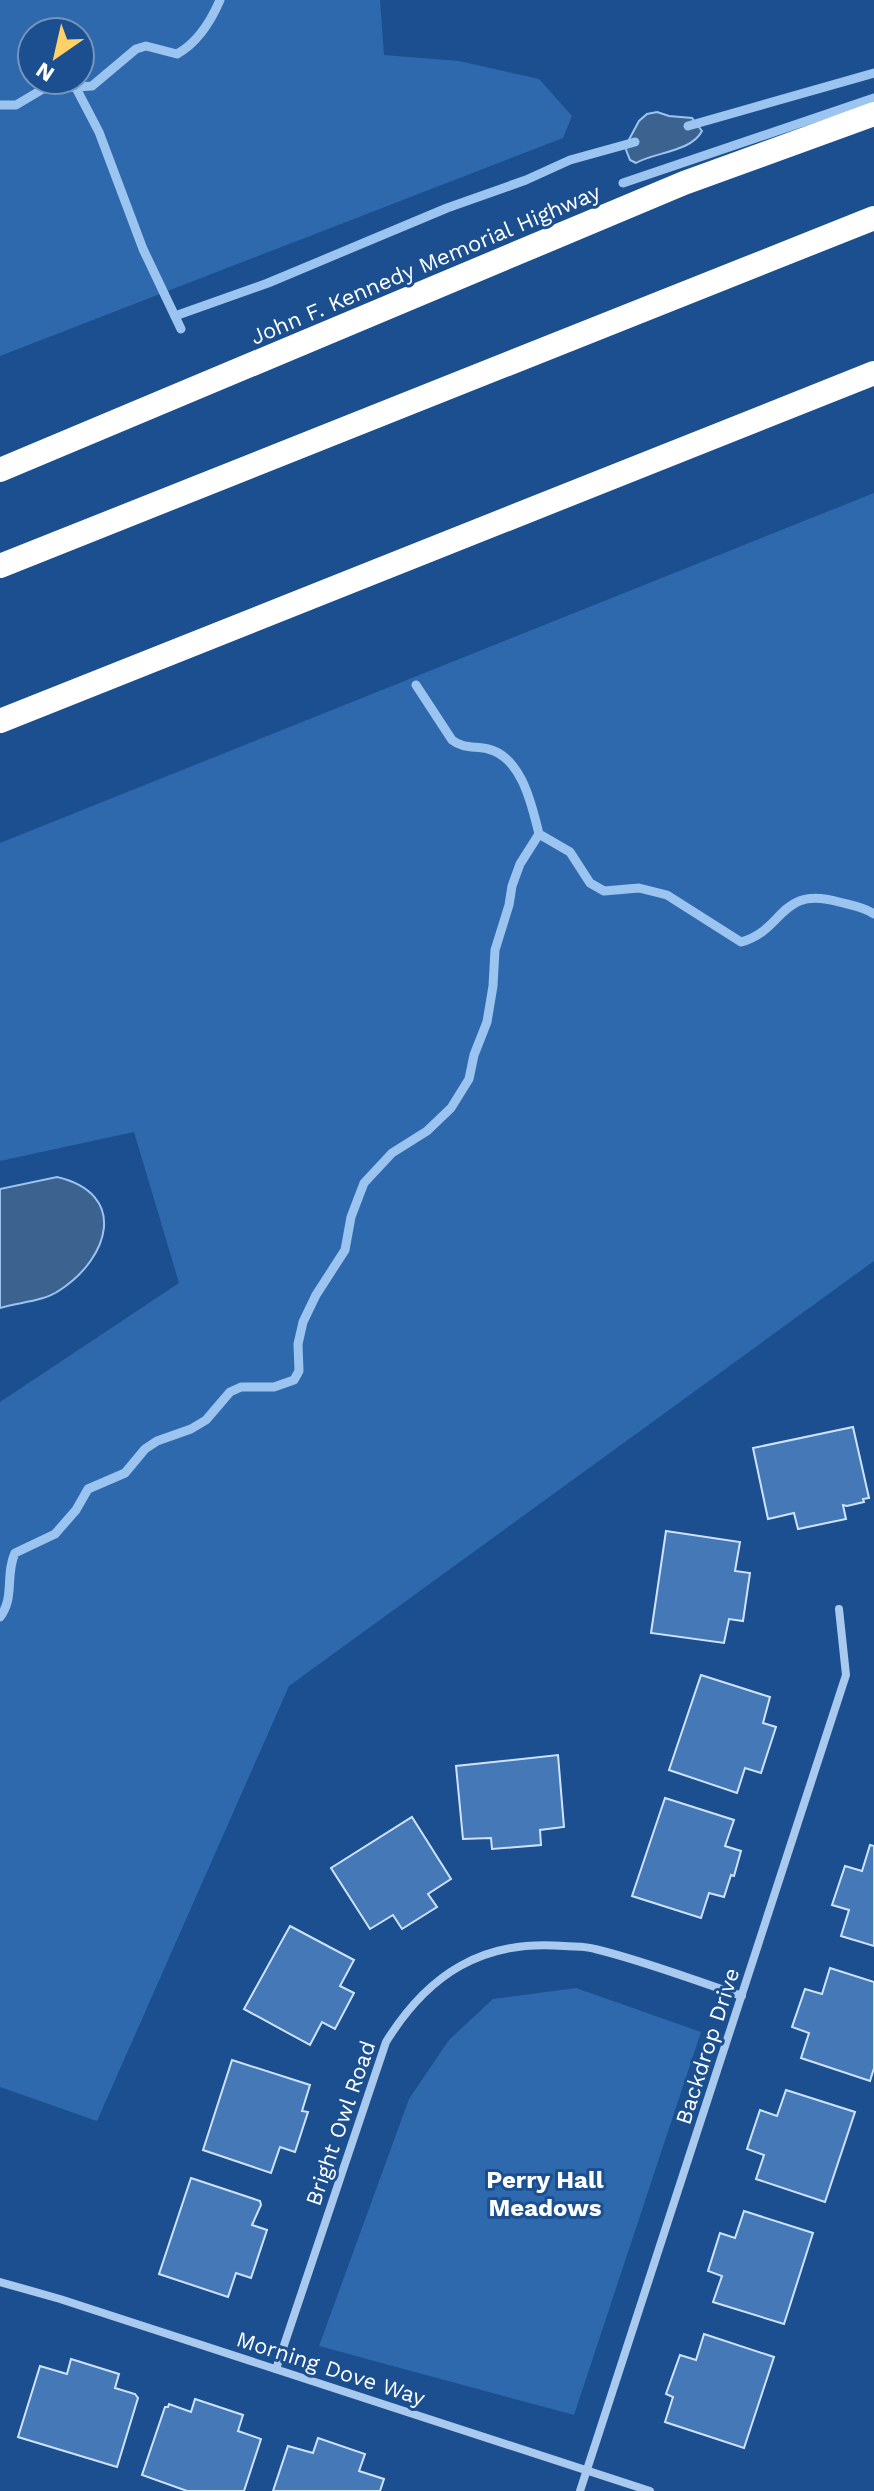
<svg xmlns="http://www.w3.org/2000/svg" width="874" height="2491" viewBox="0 0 874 2491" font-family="'Work Sans',sans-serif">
  <rect width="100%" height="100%" fill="#1b4f8f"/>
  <!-- green -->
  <g fill="#2e69ad" fill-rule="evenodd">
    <path d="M 0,0 L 380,0 L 384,55 L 459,61 L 539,79 L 572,116 L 563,138 L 0,356 ZM 80,32 L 80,80 L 32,80 L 32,32 Z"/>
    <path d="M 874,493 L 874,1261 L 289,1686 L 97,2121 L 0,2087 L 0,1402 L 179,1283 L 134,1132 L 0,1161 L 0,843 Z"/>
    <path d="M 576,1988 L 701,2032 L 574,2415 L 319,2346 L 409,2099 L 449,2040 L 493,1999 Z"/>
  </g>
  <!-- water -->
  <g fill="#3c6290" stroke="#9cc4f0" stroke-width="2">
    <path d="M 657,112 L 669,116 L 692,118 L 702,131 C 691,152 655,152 636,163 L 630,160 L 625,147 L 639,121 L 647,114 Z"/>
    <path d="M 57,1177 C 129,1194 109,1258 60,1290 C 43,1302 19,1302 0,1308 L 0,1189 Z"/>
  </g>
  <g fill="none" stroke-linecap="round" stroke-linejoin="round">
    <!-- stream -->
    <g stroke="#9cc4f0" stroke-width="9">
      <path d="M 76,88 L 99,132 L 143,249 L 181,329"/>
      <path d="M 0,105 L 16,105 L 43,89 L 92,86 L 136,49 L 146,46 L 177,54 C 197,43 211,21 220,0"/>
      <path d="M 688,126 L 874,73"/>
      <path d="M 623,183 L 874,98"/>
      <path d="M 175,316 L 268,283 L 447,208 L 526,180 L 570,160 L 635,142"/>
      <path d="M 416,685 L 452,740 C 463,749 475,746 488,749 C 522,757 532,806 539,834 L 570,852 L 590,883 L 604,891 L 639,888 L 667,895 L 741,942 C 785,930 779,885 839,902 C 850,905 864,907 874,914"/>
      <path d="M 0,1617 C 15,1598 5,1574 15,1553 L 55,1534 L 76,1510 L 88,1489 L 125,1473 L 145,1449 L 157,1441 L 191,1429 L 206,1420 L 230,1392 L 241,1387 L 274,1387 L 294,1380 L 299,1371 L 298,1344 L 303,1322 L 316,1295 L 345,1250 L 351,1217 L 364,1183 L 392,1153 L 427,1131 L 451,1108 L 469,1079 L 474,1055 L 487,1022 L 493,986 L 495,950 L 509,905 L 512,886 L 520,864 L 539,834"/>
    </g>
  </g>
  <!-- building -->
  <g fill="#4478b7" stroke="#cfe3fa" stroke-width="2">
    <path d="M 853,1427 L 869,1498 L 863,1499 L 864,1502 L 847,1506 L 843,1505 L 846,1519 L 798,1529 L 794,1513 L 768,1519 L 753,1448 Z"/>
    <path d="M 666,1531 L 740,1542 L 735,1571 L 750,1573 L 743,1621 L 729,1619 L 724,1643 L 651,1633 Z"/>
    <path d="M 701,1675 L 770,1697 L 763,1723 L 776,1727 L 761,1773 L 745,1768 L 737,1793 L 669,1770 Z"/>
    <path d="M 558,1755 L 564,1827 L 540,1830 L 541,1845 L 492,1849 L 491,1838 L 463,1839 L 456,1766 Z"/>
    <path d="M 665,1798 L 734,1820 L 725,1846 L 741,1851 L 734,1876 L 731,1875 L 724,1897 L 709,1893 L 701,1918 L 632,1896 Z"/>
    <path d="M 412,1817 L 451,1879 L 428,1894 L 437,1907 L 402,1929 L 393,1915 L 370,1929 L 331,1868 Z"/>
    <path d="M 870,1845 L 874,1846 L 874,1946 L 841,1936 L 849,1910 L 832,1905 L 845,1866 L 862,1871 Z"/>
    <path d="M 290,1926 L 354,1960 L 340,1986 L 354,1993 L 335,2029 L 322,2022 L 310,2045 L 244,2009 Z"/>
    <path d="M 830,1968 L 874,1982 L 874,2068 L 870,2081 L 801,2058 L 809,2033 L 792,2027 L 805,1989 L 822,1994 Z"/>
    <path d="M 232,2060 L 310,2085 L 302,2111 L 308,2112 L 295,2152 L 280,2147 L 271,2173 L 203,2150 Z"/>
    <path d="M 786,2090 L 855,2112 L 825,2202 L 756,2179 L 764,2155 L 747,2149 L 760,2110 L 777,2116 Z"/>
    <path d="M 191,2178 L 260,2201 L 261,2205 L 252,2225 L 267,2230 L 251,2278 L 236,2273 L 228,2297 L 159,2274 Z"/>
    <path d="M 744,2211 L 813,2233 L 784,2324 L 713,2302 L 722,2276 L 708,2271 L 720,2233 L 735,2238 Z"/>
    <path d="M 704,2334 L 774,2357 L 744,2448 L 665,2422 L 673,2397 L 666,2394 L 680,2355 L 696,2360 Z"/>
    <path d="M 71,2359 L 119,2374 L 115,2388 L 135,2394 L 138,2398 L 117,2467 L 18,2437 L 40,2366 L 67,2374 Z"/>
    <path d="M 195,2399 L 243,2415 L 238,2431 L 261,2439 L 244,2491 L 187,2491 L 142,2475 L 165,2407 L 168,2407 L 169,2404 L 191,2412 Z"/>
    <path d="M 318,2438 L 365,2454 L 359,2471 L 384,2479 L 380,2491 L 273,2491 L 288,2446 L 313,2453 Z"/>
  </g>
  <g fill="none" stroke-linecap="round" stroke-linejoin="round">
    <!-- minor -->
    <g stroke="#a9c9ee" stroke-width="8">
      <path d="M 0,2282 L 60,2299 L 650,2491"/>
      <path d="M 276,2369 L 386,2042 C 428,1974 483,1939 564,1946 C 575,1947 585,1946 595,1949 C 645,1961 693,1980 742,1996"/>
      <path d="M 580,2491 L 846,1675 L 839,1609"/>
    </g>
    <!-- motorway -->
    <g stroke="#fff" stroke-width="24">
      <path d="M 0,470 L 684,183 L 874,114"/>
      <path d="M 0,566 L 874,218"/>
      <path d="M 0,721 L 874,373"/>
    </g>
  </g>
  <g text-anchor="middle" stroke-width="6" stroke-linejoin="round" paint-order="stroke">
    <!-- street labels -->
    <g font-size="22" fill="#fff" stroke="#1b4f8f">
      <text transform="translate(425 264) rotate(-23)" y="8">John F. Kennedy Memorial Highway</text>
      <text transform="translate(707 2046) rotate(-72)" y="8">Backdrop Drive</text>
      <text transform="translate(340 2123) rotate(-71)" y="8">Bright Owl Road</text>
      <text transform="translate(331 2368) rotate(18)" y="8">Morning Dove Way</text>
    </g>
    <!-- neighbourhood labels -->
    <g font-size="24" font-weight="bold" fill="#fff" stroke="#1b4f8f">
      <text x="545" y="2188">Perry Hall<tspan x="545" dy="28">Meadows</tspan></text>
    </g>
  </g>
  <!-- north arrow -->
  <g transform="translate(56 56) rotate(214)"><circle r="38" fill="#1b4f8f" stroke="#7695bc" stroke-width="2"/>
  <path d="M0-6L14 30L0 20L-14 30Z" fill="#ffd166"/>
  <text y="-12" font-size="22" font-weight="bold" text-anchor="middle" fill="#ffffff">N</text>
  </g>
</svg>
